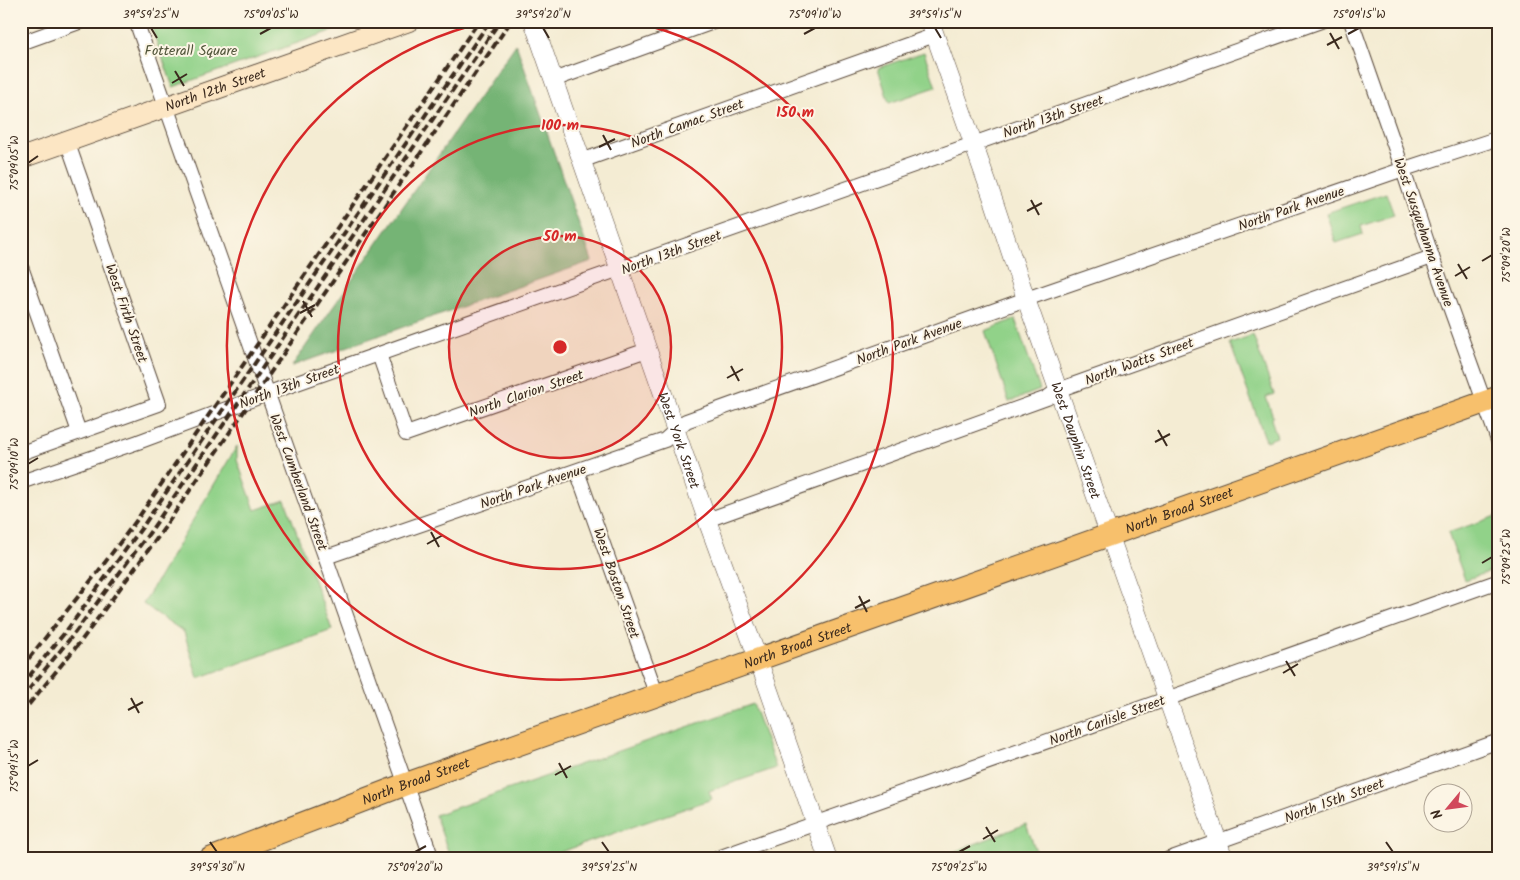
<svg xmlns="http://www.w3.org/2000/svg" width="1520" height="880" viewBox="0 0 1520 880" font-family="Kalam,sans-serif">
  <rect width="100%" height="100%" fill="#fcf5e5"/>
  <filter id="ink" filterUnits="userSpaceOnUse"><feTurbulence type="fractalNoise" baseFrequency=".02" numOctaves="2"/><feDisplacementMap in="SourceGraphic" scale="10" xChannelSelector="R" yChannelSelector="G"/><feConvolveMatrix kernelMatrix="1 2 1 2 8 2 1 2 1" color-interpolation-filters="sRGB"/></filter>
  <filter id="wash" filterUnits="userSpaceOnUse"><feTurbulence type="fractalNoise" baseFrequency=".0096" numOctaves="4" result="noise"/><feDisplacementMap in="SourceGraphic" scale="20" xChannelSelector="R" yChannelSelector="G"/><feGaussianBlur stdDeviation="1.12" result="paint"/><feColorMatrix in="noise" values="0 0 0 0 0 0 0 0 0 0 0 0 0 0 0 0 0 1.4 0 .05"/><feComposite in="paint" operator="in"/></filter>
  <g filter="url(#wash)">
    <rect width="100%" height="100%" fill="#f4ecd3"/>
    <!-- green -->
    <g fill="#91d289" stroke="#667e54">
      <path d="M 149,21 L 360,21 L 173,87 Z"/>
      <path d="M 924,52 L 936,87 L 889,103 L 878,68 Z"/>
      <path d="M 1386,193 L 1394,215 L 1361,226 L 1363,234 L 1336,243 L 1326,213 Z"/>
      <path d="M 1015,319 L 1040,390 L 1009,402 L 985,331 Z"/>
      <path d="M 1253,335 L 1274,394 L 1266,397 L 1273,417 L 1271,419 L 1277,437 L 1266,441 L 1230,343 Z"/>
      <path d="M 237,446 L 237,460 L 255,510 L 285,500 L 332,630 L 198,678 L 184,632 L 143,604 Z"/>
      <path d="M 1499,515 L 1499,568 L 1465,580 L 1448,533 Z"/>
      <path d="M 753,704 L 776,768 L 709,791 L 712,799 L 541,859 L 451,859 L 435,815 Z"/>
      <path d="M 1026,824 L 1039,859 L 936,859 Z"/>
    </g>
    <!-- forest -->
    <path fill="#74b475" stroke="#586f4a" d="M 516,44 L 592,261 L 292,366 Z"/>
  </g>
  <g filter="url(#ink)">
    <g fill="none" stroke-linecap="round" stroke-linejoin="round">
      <!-- minor casing -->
      <g stroke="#574739" stroke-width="16">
        <g id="minor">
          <path d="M 136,21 L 432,859"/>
          <path d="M 1351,21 L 1403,170 L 1432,257 L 1499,443"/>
          <path d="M 21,43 L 82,21"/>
          <path d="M 553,80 L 716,21"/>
          <path d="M 581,161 L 935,35"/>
          <path d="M 21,267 L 79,432"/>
          <path d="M 379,354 L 406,434 L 647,350"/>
          <path d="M 21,453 L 159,404 L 67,141"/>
          <path d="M 577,471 L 657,696"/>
          <path d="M 21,482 L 138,442 L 280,389 L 1321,21"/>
          <path d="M 707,520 L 1047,398 L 1058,390 L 1432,257"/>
          <path d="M 326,557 L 665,440 L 686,421 L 1026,299 L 1392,173 L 1499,138"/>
          <path d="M 715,859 L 1499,581"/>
          <path d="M 1169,859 L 1499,741"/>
        </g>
      </g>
      <!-- tertiary casing -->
      <g stroke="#574739" stroke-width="19">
        <g id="tertiary">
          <path id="s1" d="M 533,21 L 707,520 L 758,659 L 828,859"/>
          <path id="s2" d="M 930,21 L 994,202 L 1026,299 L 1224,859"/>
        </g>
      </g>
      <!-- secondary casing -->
      <g stroke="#574739" stroke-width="22">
        <g id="secondary">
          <path id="s3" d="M 21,158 L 409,21"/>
        </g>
      </g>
      <!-- primary casing -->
      <g stroke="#574739" stroke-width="24">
        <g id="primary">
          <path id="s4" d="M 210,859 L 406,784 L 1499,397"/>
        </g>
      </g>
      <!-- minor -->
      <use href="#minor" stroke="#fff" stroke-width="14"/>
      <!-- tertiary -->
      <use href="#tertiary" stroke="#fff" stroke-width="18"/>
      <!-- secondary -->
      <use href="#secondary" stroke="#fce6c4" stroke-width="20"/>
      <!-- primary -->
      <use href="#primary" stroke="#f7c06c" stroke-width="22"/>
      <!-- rail -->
      <g stroke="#3b2a1e" stroke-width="4" stroke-dasharray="8 4" stroke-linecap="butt">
        <path d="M 21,668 L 97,573 L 136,521 L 479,21"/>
        <path d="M 21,686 L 67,630 L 143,526 L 490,21"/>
        <path d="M 21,699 L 73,635 L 150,532 L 500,21"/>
        <path d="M 21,714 L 81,641 L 158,537 L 511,21"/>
      </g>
    </g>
  </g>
  <!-- ticks -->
  <path fill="none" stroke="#3b2a1e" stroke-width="2" d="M 151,28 L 157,38M 543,28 L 549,38M 935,28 L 941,38M 1330,33 L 1339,49M 260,34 L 271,28M 804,34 L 815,28M 1348,34 L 1359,28M 1327,45 L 1342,37M 175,71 L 184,86M 172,83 L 187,74M 603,135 L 611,150M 599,147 L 615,139M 28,163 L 38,156M 1031,200 L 1039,215M 1027,211 L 1042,203M 1482,261 L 1492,255M 1458,264 L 1467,279M 1455,276 L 1470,267M 303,301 L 312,317M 300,313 L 315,305M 731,366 L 739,381M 727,378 L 743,369M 1158,430 L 1167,446M 1155,442 L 1170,434M 28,464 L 38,458M 431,532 L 439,547M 427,544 L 443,535M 1482,563 L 1492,557M 859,596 L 867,612M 855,608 L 870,600M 1286,661 L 1295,676M 1283,673 L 1298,664M 131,698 L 139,713M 128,710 L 143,702M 559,763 L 567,778M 28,766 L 38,760M 555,775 L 571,766M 986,827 L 995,842M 983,839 L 998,830M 210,842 L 217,852M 602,842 L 609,852M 1386,842 L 1393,852M 415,852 L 426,846M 959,852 L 970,846"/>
  <!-- distance rings -->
  <circle cx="560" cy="347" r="111" fill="#d62828" fill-opacity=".12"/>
  <g fill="none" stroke="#d62828" stroke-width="2.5">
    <circle cx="560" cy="347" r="111"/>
    <circle cx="560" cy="347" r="222"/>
    <path d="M629 21A333 333 0 1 1 491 21"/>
  </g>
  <g text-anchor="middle" stroke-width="4" stroke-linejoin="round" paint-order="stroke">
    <!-- park labels -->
    <g font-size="14" fill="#505439" stroke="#fcf5e5">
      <text x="191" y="55">Fotterall Square</text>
    </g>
    <!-- street labels -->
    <g font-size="14" fill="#3b2a1e" stroke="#fcf5e5">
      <text dy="5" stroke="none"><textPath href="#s3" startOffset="206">North 12th Street</textPath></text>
      <text transform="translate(1053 116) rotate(-19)" y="5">North 13th Street</text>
      <text transform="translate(687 123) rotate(-20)" y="5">North Camac Street</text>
      <text transform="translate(1291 208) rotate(-19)" y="5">North Park Avenue</text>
      <text transform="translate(1424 232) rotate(71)" y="5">West Susquehanna Avenue</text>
      <text transform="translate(671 252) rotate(-20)" y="5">North 13th Street</text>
      <text transform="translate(127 313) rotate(71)" y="5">West Firth Street</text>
      <text transform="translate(909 341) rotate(-20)" y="5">North Park Avenue</text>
      <text transform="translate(1139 361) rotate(-20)" y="5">North Watts Street</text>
      <text transform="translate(289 386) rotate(-20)" y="5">North 13th Street</text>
      <text transform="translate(526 393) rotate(-19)" y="5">North Clarion Street</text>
      <text dy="5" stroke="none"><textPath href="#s1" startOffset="444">West York Street</textPath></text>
      <text dy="5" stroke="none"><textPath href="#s2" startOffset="444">West Dauphin Street</textPath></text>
      <text transform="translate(299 482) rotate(70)" y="5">West Cumberland Street</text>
      <text transform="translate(533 486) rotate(-19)" y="5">North Park Avenue</text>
      <text dy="5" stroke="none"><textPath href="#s4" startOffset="1030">North Broad Street</textPath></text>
      <text transform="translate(617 583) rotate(71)" y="5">West Boston Street</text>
      <text dy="5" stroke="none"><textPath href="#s4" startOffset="625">North Broad Street</textPath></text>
      <text transform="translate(1107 720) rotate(-20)" y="5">North Carlisle Street</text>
      <text dy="5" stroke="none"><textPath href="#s4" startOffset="220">North Broad Street</textPath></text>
      <text transform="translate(1334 800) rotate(-20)" y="5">North 15th Street</text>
    </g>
  </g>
  <circle cx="560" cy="347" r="8" fill="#d62828" stroke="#fcf5e5" stroke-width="2.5"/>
  <g font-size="15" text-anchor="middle" font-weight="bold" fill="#d62828" stroke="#fcf5e5" stroke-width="4" stroke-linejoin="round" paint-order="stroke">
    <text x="795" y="117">150 m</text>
    <text x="560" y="130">100 m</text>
    <text x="560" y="241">50 m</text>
  </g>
  <!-- margin -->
  <rect width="1520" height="880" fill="none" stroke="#fcf5e5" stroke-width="55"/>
  <!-- north arrow -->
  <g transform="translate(1448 808) rotate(241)"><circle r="24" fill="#fcf5e5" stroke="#afa495"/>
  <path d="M0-4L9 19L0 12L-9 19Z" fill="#d1495b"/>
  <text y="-8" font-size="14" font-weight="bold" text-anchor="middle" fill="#3b2a1e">N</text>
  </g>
  <rect x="28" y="28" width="1464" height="824" fill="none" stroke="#3b2a1e" stroke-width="2"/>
  <g font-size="12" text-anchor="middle" fill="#3b2a1e">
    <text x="151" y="18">39°59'25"N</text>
    <text x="271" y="18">75°09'05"W</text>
    <text x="543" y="18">39°59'20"N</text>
    <text x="815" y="18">75°09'10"W</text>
    <text x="935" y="18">39°59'15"N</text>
    <text x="1359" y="18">75°09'15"W</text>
    <text transform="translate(14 163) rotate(-90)" y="4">75°09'05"W</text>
    <text transform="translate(1506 255) rotate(-90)" y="4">75°09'20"W</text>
    <text transform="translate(14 464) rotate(-90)" y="4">75°09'10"W</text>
    <text transform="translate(1506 557) rotate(-90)" y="4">75°09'25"W</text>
    <text transform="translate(14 766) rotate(-90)" y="4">75°09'15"W</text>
    <text x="217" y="871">39°59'30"N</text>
    <text x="415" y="871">75°09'20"W</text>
    <text x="609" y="871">39°59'25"N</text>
    <text x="959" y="871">75°09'25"W</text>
    <text x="1393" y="871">39°59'15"N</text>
  </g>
</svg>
